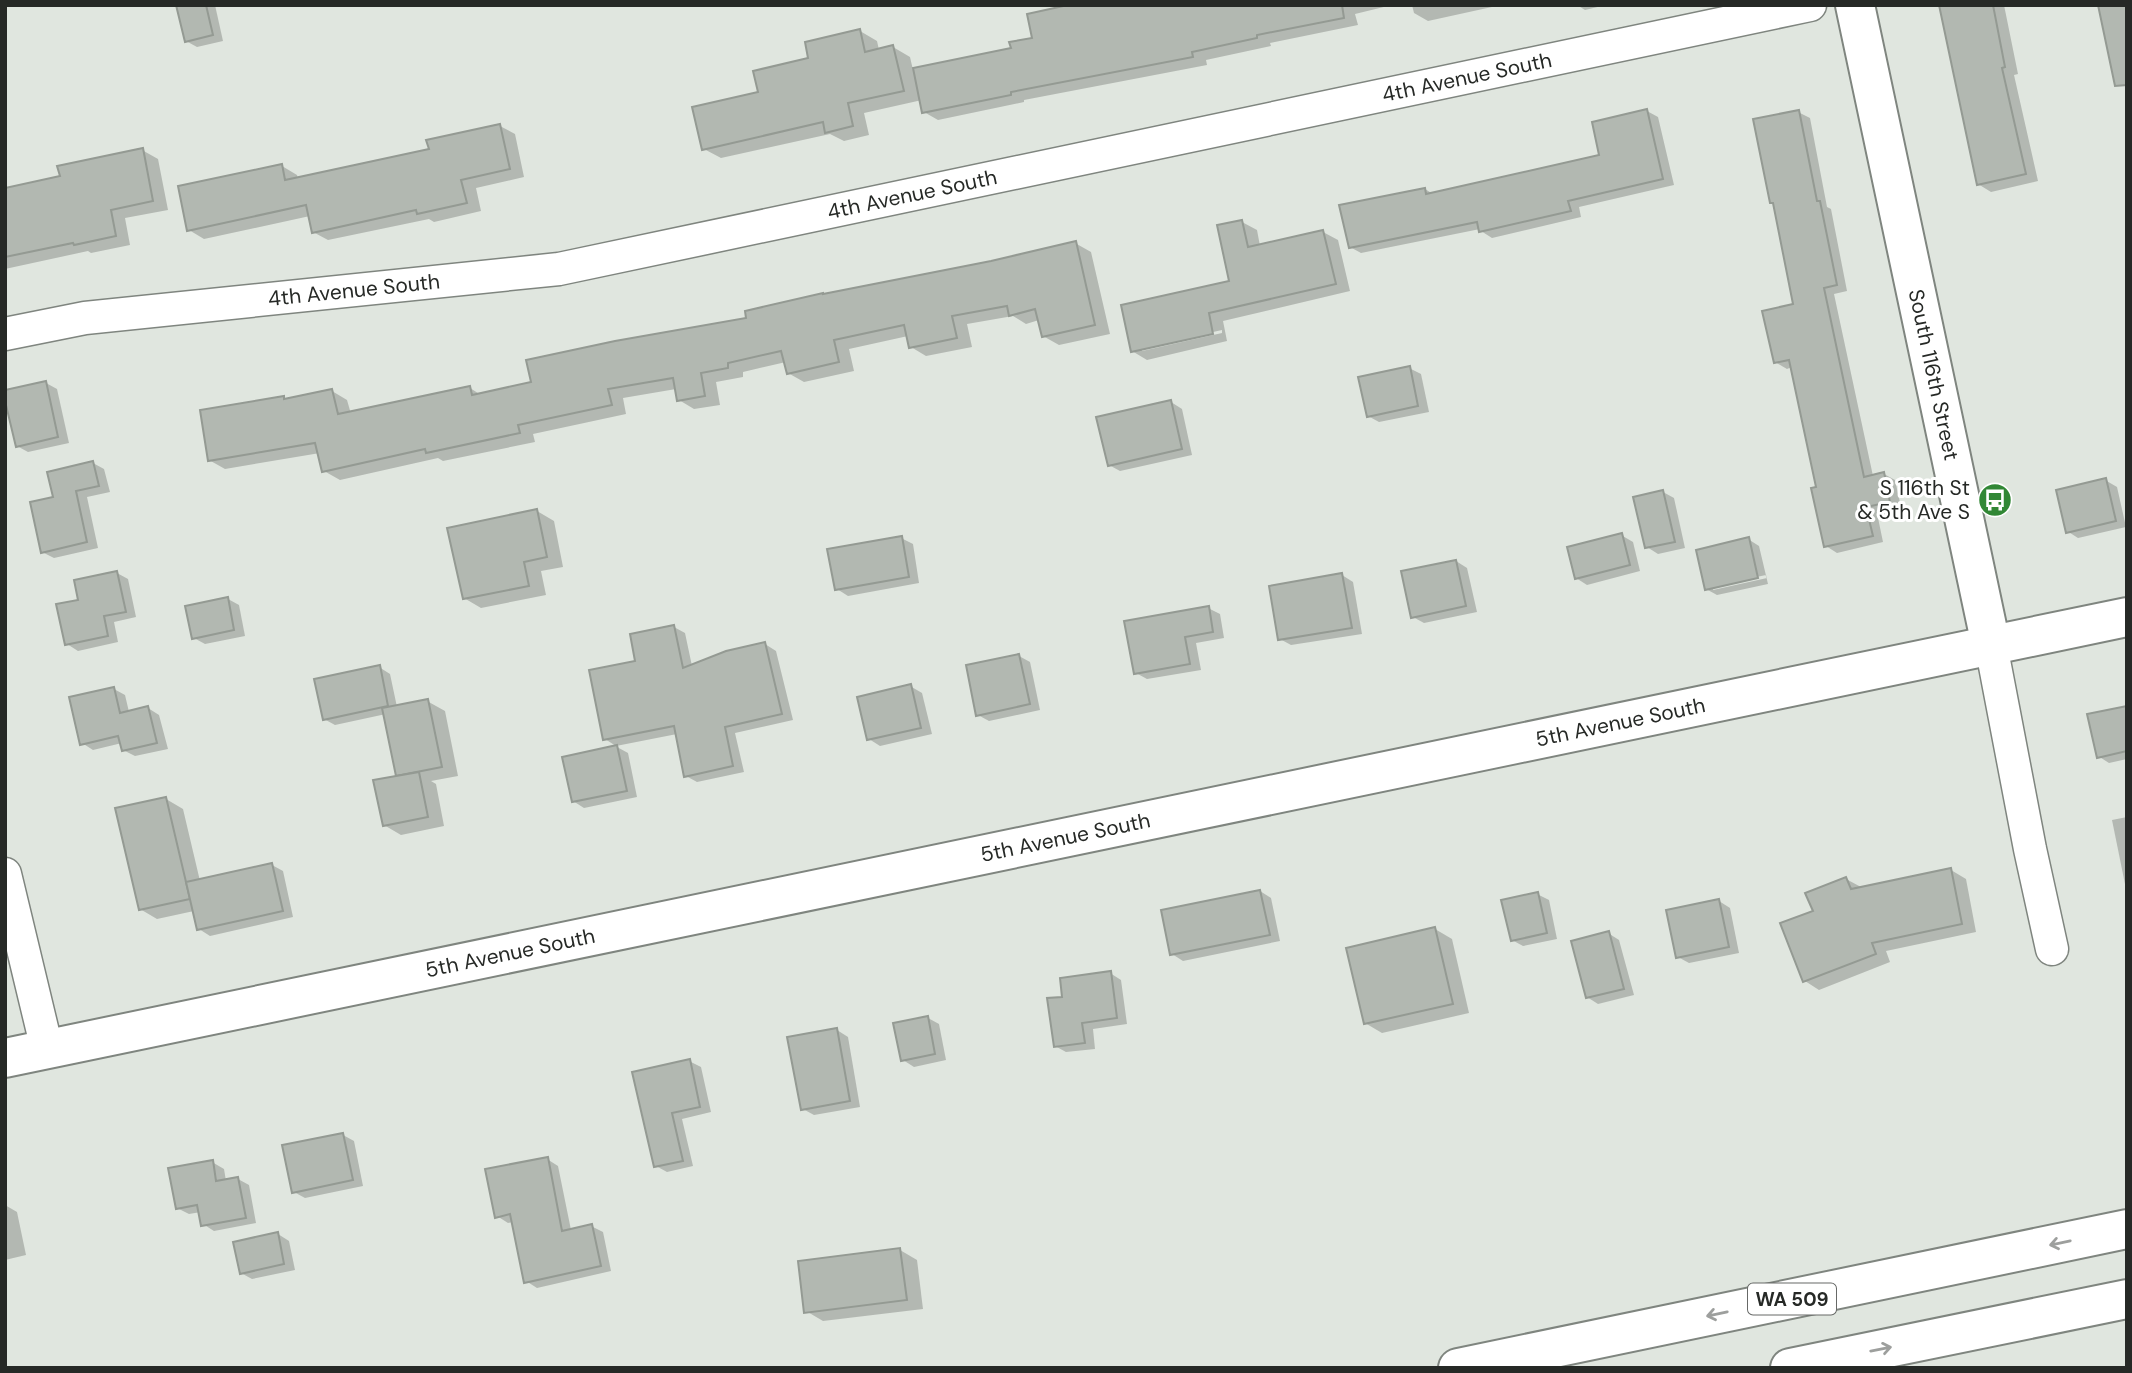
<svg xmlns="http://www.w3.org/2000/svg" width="2132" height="1373" viewBox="0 0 2132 1373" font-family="'DM Sans',sans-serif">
  <rect width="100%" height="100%" fill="#e0e6df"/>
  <!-- shadow -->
  <g fill="#0003" fill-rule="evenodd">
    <path d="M 178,5 L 215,5 L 223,41 L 197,47 L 186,41 Z"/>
    <path d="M 1096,5 L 1392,5 L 1355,14 L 1358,25 L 1270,43 L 1271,46 L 1206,60 L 1207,65 L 1024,100 L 1024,102 L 938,120 L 924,112 L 922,100 L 864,113 L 869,135 L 844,141 L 830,134 L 721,158 L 704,149 L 760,93 L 810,60 L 860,31 L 877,41 L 879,50 L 893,47 L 910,57 L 913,70 L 1013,50 Z"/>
    <path d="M 1412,5 L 1501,5 L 1428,21 L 1414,13 Z"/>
    <path d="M 1577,5 L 1606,5 L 1585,10 Z"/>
    <path d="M 1940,5 L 2004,5 L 2018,74 L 2014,75 L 2038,181 L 1991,192 L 1978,184 Z"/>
    <path d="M 1647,111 L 1658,117 L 1674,185 L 1579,207 L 1581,217 L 1492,238 L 1481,231 L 1480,229 L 1361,253 L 1350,247 L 1425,189 L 1433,194 L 1601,156 Z"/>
    <path d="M 1798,112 L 1810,118 L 1827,207 L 1831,209 L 1847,291 L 1834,294 L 1873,476 L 1884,474 L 1895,480 L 1901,507 L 1877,513 L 1883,542 L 1837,553 L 1826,546 L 1818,489 L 1792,367 L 1787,369 L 1775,362 L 1795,305 L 1775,205 L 1771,202 Z"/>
    <path d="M 500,126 L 515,134 L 524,177 L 476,188 L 481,211 L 434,222 L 429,219 L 328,240 L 313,232 L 310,216 L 204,239 L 189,230 L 282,166 L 297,175 L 298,179 L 431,151 Z"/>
    <path d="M 142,150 L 158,159 L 168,210 L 125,218 L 130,245 L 91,253 L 88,251 L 5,269 L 5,190 L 62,177 Z"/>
    <path d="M 1242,222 L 1257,230 L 1260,246 L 1323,232 L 1338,240 L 1350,291 L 1223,321 L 1227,341 L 1147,360 L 1132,351 L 1231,282 ZM 1222,330 L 1222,333 L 1142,351 L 1142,348 Z"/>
    <path d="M 1075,243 L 1091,252 L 1110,334 L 1059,345 L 1043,336 L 1039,320 L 1026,324 L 1013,316 L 967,324 L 972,347 L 926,356 L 911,347 L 908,336 L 849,349 L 854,371 L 804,382 L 788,373 L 786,362 L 743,372 L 743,377 L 716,382 L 720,405 L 694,409 L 679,400 L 676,389 L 623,398 L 626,414 L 533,434 L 535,442 L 443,461 L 438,458 L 340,480 L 324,471 L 320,453 L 225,469 L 209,460 L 284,397 L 288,400 L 332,391 L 347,400 L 351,414 L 470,388 L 481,395 L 533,383 L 748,319 Z"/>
    <path d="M 1409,368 L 1421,374 L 1429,412 L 1379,422 L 1368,416 Z"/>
    <path d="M 46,383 L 57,389 L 69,443 L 28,452 L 17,446 Z"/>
    <path d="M 1171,402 L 1182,409 L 1192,455 L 1120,471 L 1109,465 Z"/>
    <path d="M 93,463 L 104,469 L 110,492 L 87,497 L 98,548 L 54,558 L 42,552 L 55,498 Z"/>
    <path d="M 2105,480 L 2117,487 L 2126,527 L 2078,538 L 2067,531 Z"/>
    <path d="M 1663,492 L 1674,498 L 1685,548 L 1658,554 L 1647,547 Z"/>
    <path d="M 537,511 L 554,521 L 563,567 L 541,571 L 546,595 L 481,608 L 464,598 Z"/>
    <path d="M 1621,535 L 1633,542 L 1640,571 L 1587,585 L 1576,578 Z"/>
    <path d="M 901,538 L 913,544 L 919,583 L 848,596 L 837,589 Z"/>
    <path d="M 1748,539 L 1759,546 L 1768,584 L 1717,595 L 1706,589 ZM 1766,575 L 1767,578 L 1713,590 L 1713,586 Z"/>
    <path d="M 1456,561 L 1467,568 L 1477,612 L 1424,623 L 1413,617 Z"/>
    <path d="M 117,573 L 128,579 L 136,617 L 114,622 L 118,642 L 78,651 L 67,644 L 80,601 Z"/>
    <path d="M 1342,575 L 1353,582 L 1362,634 L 1291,645 L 1280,639 Z"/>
    <path d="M 228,599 L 239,605 L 245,636 L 205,644 L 194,638 Z"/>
    <path d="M 1208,608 L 1220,614 L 1224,638 L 1196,643 L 1201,670 L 1147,679 L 1136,673 Z"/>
    <path d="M 674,627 L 685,633 L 692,666 L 765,644 L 776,651 L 793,720 L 735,733 L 744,772 L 697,782 L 686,776 L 677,734 L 616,746 L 605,739 L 637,662 Z"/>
    <path d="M 1019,656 L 1030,662 L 1040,710 L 989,721 L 978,715 Z"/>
    <path d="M 379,667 L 390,674 L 397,707 L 427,701 L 445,711 L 458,776 L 431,781 L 436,784 L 444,826 L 401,835 L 384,825 L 402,777 L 398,775 L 386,714 L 335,725 L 324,719 Z"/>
    <path d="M 910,686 L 922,693 L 932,734 L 880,746 L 869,739 Z"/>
    <path d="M 114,689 L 125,695 L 129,712 L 148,708 L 159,715 L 168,749 L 135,756 L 123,750 L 122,743 L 93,750 L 82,743 Z"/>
    <path d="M 2127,708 L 2127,759 L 2109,763 L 2098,756 Z"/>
    <path d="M 617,747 L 628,753 L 637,797 L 584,808 L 573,801 Z"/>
    <path d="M 166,799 L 183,809 L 200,881 L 272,865 L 283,871 L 293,917 L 210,936 L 199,929 L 194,911 L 157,919 L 140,909 Z"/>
    <path d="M 2127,817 L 2127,894 L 2112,820 Z"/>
    <path d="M 1951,870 L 1966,879 L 1976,932 L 1886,951 L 1890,962 L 1819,990 L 1805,981 L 1815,912 L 1846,879 L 1861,887 Z"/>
    <path d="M 1260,891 L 1271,898 L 1280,941 L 1183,961 L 1172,954 Z"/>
    <path d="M 1537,894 L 1549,900 L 1557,939 L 1523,946 L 1512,940 Z"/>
    <path d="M 1719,901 L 1730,908 L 1739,953 L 1689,963 L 1678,957 Z"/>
    <path d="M 1435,929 L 1452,939 L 1469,1013 L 1382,1033 L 1365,1023 Z"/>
    <path d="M 1608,933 L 1619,940 L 1634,995 L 1598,1004 L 1587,997 Z"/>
    <path d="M 1110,973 L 1121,980 L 1127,1024 L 1093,1029 L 1095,1049 L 1066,1052 L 1055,1046 L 1064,998 Z"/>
    <path d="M 928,1018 L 939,1024 L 946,1060 L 914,1067 L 903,1060 Z"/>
    <path d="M 837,1030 L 848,1037 L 860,1107 L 814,1115 L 803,1109 Z"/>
    <path d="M 689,1061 L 701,1067 L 711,1112 L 682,1119 L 693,1166 L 667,1172 L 656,1166 L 634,1073 Z"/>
    <path d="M 343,1135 L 354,1141 L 363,1186 L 305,1198 L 294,1192 Z"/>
    <path d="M 547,1159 L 558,1166 L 571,1230 L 591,1226 L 603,1232 L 611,1271 L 537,1288 L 526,1281 L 513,1222 L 508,1223 L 497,1216 Z"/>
    <path d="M 212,1162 L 224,1169 L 226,1181 L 238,1179 L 249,1185 L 256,1223 L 214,1231 L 203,1224 L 201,1212 L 189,1214 L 177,1208 Z"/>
    <path d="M 5,1205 L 17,1212 L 26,1255 L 5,1260 Z"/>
    <path d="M 278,1234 L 289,1241 L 295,1270 L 252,1279 L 241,1273 Z"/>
    <path d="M 900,1250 L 917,1260 L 923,1309 L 823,1321 L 806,1311 Z"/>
  </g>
  <!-- building -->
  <g fill="#b2b8b1" stroke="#949a93" stroke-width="2">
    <path d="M 176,5 L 206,5 L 213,35 L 185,42 Z"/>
    <path d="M 1068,5 L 1342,5 L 1344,18 L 1257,35 L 1257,38 L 1192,52 L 1193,57 L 1011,92 L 1011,95 L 922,113 L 913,68 L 1011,48 L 1009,42 L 1032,38 L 1027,14 Z"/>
    <path d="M 1939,5 L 1993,5 L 2005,67 L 2002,68 L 2026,174 L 1977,185 Z"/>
    <path d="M 2098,5 L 2127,5 L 2127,85 L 2115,86 Z"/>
    <path d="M 860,29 L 865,52 L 893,45 L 904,91 L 848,103 L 853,126 L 825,133 L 823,122 L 702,150 L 692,107 L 758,92 L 753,71 L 808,58 L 805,42 Z"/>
    <path d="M 1647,109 L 1663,179 L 1568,201 L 1571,211 L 1479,232 L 1477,222 L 1349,248 L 1339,205 L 1425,188 L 1426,194 L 1599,155 L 1592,122 Z"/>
    <path d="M 1799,110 L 1817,201 L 1820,201 L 1837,285 L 1824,288 L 1864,477 L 1884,472 L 1890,502 L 1866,507 L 1873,536 L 1824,547 L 1811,488 L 1816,487 L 1789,360 L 1774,363 L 1762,311 L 1793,304 L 1773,203 L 1770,203 L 1753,119 Z"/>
    <path d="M 500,124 L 510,169 L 461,180 L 467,203 L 417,214 L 416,210 L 312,233 L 306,205 L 187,231 L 178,186 L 282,164 L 285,180 L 429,149 L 426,140 Z"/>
    <path d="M 143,148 L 153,201 L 111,210 L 116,236 L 74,245 L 73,243 L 5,257 L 5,188 L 60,176 L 57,166 Z"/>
    <path d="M 1242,220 L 1248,247 L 1323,230 L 1336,284 L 1209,313 L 1213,334 L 1131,352 L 1121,305 L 1229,281 L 1217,225 Z"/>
    <path d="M 1076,241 L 1095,325 L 1042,337 L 1035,309 L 1009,316 L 1007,306 L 952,316 L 957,338 L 909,348 L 904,325 L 834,340 L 839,362 L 787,374 L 781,351 L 728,363 L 728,368 L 701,373 L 705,396 L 677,401 L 673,378 L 608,389 L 612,405 L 518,425 L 520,433 L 426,453 L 425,449 L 322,472 L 315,443 L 208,461 L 200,410 L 284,396 L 284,399 L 332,389 L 338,414 L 470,386 L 472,395 L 531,382 L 526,360 L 615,341 L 746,318 L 745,311 L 823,293 L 823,294 L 991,261 Z"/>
    <path d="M 1410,366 L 1418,406 L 1367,417 L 1358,377 Z"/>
    <path d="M 46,381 L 58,437 L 16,447 L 5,401 L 5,390 Z"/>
    <path d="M 1171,400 L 1182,449 L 1108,466 L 1096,417 Z"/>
    <path d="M 93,461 L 99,486 L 76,491 L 87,542 L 41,553 L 30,502 L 53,497 L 47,472 Z"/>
    <path d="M 2106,478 L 2116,521 L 2066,533 L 2056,490 Z"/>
    <path d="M 1663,490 L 1675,542 L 1645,548 L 1633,497 Z"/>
    <path d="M 537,509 L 547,557 L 524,562 L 529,586 L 463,599 L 447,528 Z"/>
    <path d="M 1622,533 L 1630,565 L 1575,579 L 1567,547 Z"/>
    <path d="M 902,536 L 909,577 L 835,590 L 827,549 Z"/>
    <path d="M 1749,537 L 1758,578 L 1705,590 L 1696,550 Z"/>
    <path d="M 1456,560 L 1466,606 L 1411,618 L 1401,571 Z"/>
    <path d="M 117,571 L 126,612 L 104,616 L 108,636 L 65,645 L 56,604 L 78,600 L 74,580 Z"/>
    <path d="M 1342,573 L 1352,628 L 1278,640 L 1269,586 Z"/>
    <path d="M 228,597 L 234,630 L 192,639 L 185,606 Z"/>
    <path d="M 1209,606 L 1213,632 L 1185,637 L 1190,664 L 1134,674 L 1124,621 Z"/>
    <path d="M 674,625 L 683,668 L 726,651 L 765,642 L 782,714 L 725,727 L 733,766 L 684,777 L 674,726 L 603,740 L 589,670 L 635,661 L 630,634 Z"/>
    <path d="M 1019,654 L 1030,704 L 976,716 L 966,665 Z"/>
    <path d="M 380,665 L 388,706 L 323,720 L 314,679 Z"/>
    <path d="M 911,684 L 921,728 L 867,740 L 857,697 Z"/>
    <path d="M 114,687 L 120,713 L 148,706 L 157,743 L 122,751 L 118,736 L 80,745 L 69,697 Z"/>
    <path d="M 428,699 L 442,767 L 396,776 L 382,708 Z"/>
    <path d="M 2127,706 L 2127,751 L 2097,758 L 2087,714 Z"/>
    <path d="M 617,745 L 627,791 L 572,802 L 562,757 Z"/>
    <path d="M 419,772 L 428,817 L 383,826 L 373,780 Z"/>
    <path d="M 166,797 L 190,899 L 139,910 L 115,808 Z"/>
    <path d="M 272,863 L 283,911 L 197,930 L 186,882 Z"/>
    <path d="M 1951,868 L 1962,924 L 1872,943 L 1876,954 L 1803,982 L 1780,923 L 1813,911 L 1805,893 L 1846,877 L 1851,889 Z"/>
    <path d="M 1260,890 L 1270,935 L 1170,955 L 1161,910 Z"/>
    <path d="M 1538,892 L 1547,933 L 1511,941 L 1501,900 Z"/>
    <path d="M 1719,899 L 1729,947 L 1676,958 L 1666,910 Z"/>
    <path d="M 1435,927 L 1453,1004 L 1364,1024 L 1346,948 Z"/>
    <path d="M 1609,931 L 1624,989 L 1586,998 L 1571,941 Z"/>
    <path d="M 1111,971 L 1117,1018 L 1082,1023 L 1085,1043 L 1054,1047 L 1047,998 L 1062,997 L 1060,978 Z"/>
    <path d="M 928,1016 L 935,1054 L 901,1061 L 893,1023 Z"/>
    <path d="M 837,1028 L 850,1101 L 801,1110 L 787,1037 Z"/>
    <path d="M 690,1059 L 700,1107 L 672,1113 L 683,1161 L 654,1167 L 632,1072 Z"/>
    <path d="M 343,1133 L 353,1180 L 292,1193 L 282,1145 Z"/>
    <path d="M 548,1157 L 562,1231 L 592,1224 L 601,1266 L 524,1283 L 510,1214 L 495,1218 L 485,1169 Z"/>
    <path d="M 213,1160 L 216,1181 L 238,1177 L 246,1218 L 201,1226 L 197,1205 L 176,1209 L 168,1168 Z"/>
    <path d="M 278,1232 L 284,1264 L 240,1274 L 233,1242 Z"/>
    <path d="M 900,1248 L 907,1300 L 804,1313 L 798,1261 Z"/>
  </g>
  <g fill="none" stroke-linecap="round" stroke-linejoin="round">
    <!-- street casing -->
    <g stroke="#7f857f" stroke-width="35">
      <g id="street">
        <path id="s1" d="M 5,334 L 85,318 L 559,269 L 1810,5"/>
        <path d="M 1991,645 L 2030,849 L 2052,949"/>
        <path d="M 5,874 L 47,1049"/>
      </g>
    </g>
    <!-- secondary casing -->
    <g stroke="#7f857f" stroke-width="42">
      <g id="secondary">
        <path id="s2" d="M 1855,5 L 1991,645"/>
        <path id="s3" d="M 5,1058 L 2127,617"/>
      </g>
    </g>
    <!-- highway casing -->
    <g stroke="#7f857f" stroke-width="42">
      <g id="highway">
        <path d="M 1458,1368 L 2127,1229"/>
        <path d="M 1790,1368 L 2127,1299"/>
      </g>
    </g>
    <!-- street -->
    <use href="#street" stroke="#fff" stroke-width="32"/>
    <!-- secondary -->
    <use href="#secondary" stroke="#fff" stroke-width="38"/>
    <!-- highway -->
    <use href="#highway" stroke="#fff" stroke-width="38"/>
  </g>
  <!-- one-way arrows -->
  <defs><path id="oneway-shaft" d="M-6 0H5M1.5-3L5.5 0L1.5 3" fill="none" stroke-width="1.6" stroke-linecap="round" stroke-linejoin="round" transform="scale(1.75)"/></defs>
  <g stroke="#9d9f9d">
    <use href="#oneway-shaft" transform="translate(2060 1243) rotate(168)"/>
    <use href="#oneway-shaft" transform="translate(1717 1314) rotate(168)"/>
    <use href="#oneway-shaft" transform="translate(1881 1349) rotate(-11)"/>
  </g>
  <!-- icons -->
  <defs>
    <g id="bus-disc" transform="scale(1.75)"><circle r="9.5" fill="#318735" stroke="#fff"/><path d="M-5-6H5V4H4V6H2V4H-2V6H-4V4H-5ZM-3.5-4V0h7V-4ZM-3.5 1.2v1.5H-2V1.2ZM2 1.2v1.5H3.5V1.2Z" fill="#fff"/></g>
  </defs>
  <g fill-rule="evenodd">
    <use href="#bus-disc" x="1995" y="500"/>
  </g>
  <g text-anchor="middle" stroke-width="6" stroke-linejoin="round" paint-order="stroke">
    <!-- shield labels -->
    <rect fill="#fff" stroke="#676967" stroke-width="2" x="1748" y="1283.5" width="88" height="31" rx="5"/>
    <g font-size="19" font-weight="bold" fill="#262926">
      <text x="1792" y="1306">WA 509</text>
    </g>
    <!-- street labels -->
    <g font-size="21" fill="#262926" stroke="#fff">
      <text dy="7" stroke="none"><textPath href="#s1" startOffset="1486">4th Avenue South</textPath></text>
      <text dy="7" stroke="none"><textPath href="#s1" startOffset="919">4th Avenue South</textPath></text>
      <text dy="7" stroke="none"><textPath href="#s1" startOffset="352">4th Avenue South</textPath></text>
      <text dy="7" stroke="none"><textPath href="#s2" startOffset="378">South 116th Street</textPath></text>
      <text dy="7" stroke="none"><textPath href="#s3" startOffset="1650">5th Avenue South</textPath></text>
      <text dy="7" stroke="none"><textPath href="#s3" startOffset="1083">5th Avenue South</textPath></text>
      <text dy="7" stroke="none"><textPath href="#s3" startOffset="516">5th Avenue South</textPath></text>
    </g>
    <!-- poi labels -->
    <g font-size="21" fill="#262926" stroke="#fff" text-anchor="end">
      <text x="1970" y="495">S 116th St<tspan x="1970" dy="24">&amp; 5th Ave S</tspan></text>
    </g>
  </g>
  <!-- border -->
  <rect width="2132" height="1373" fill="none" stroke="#262926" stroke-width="14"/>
</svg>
